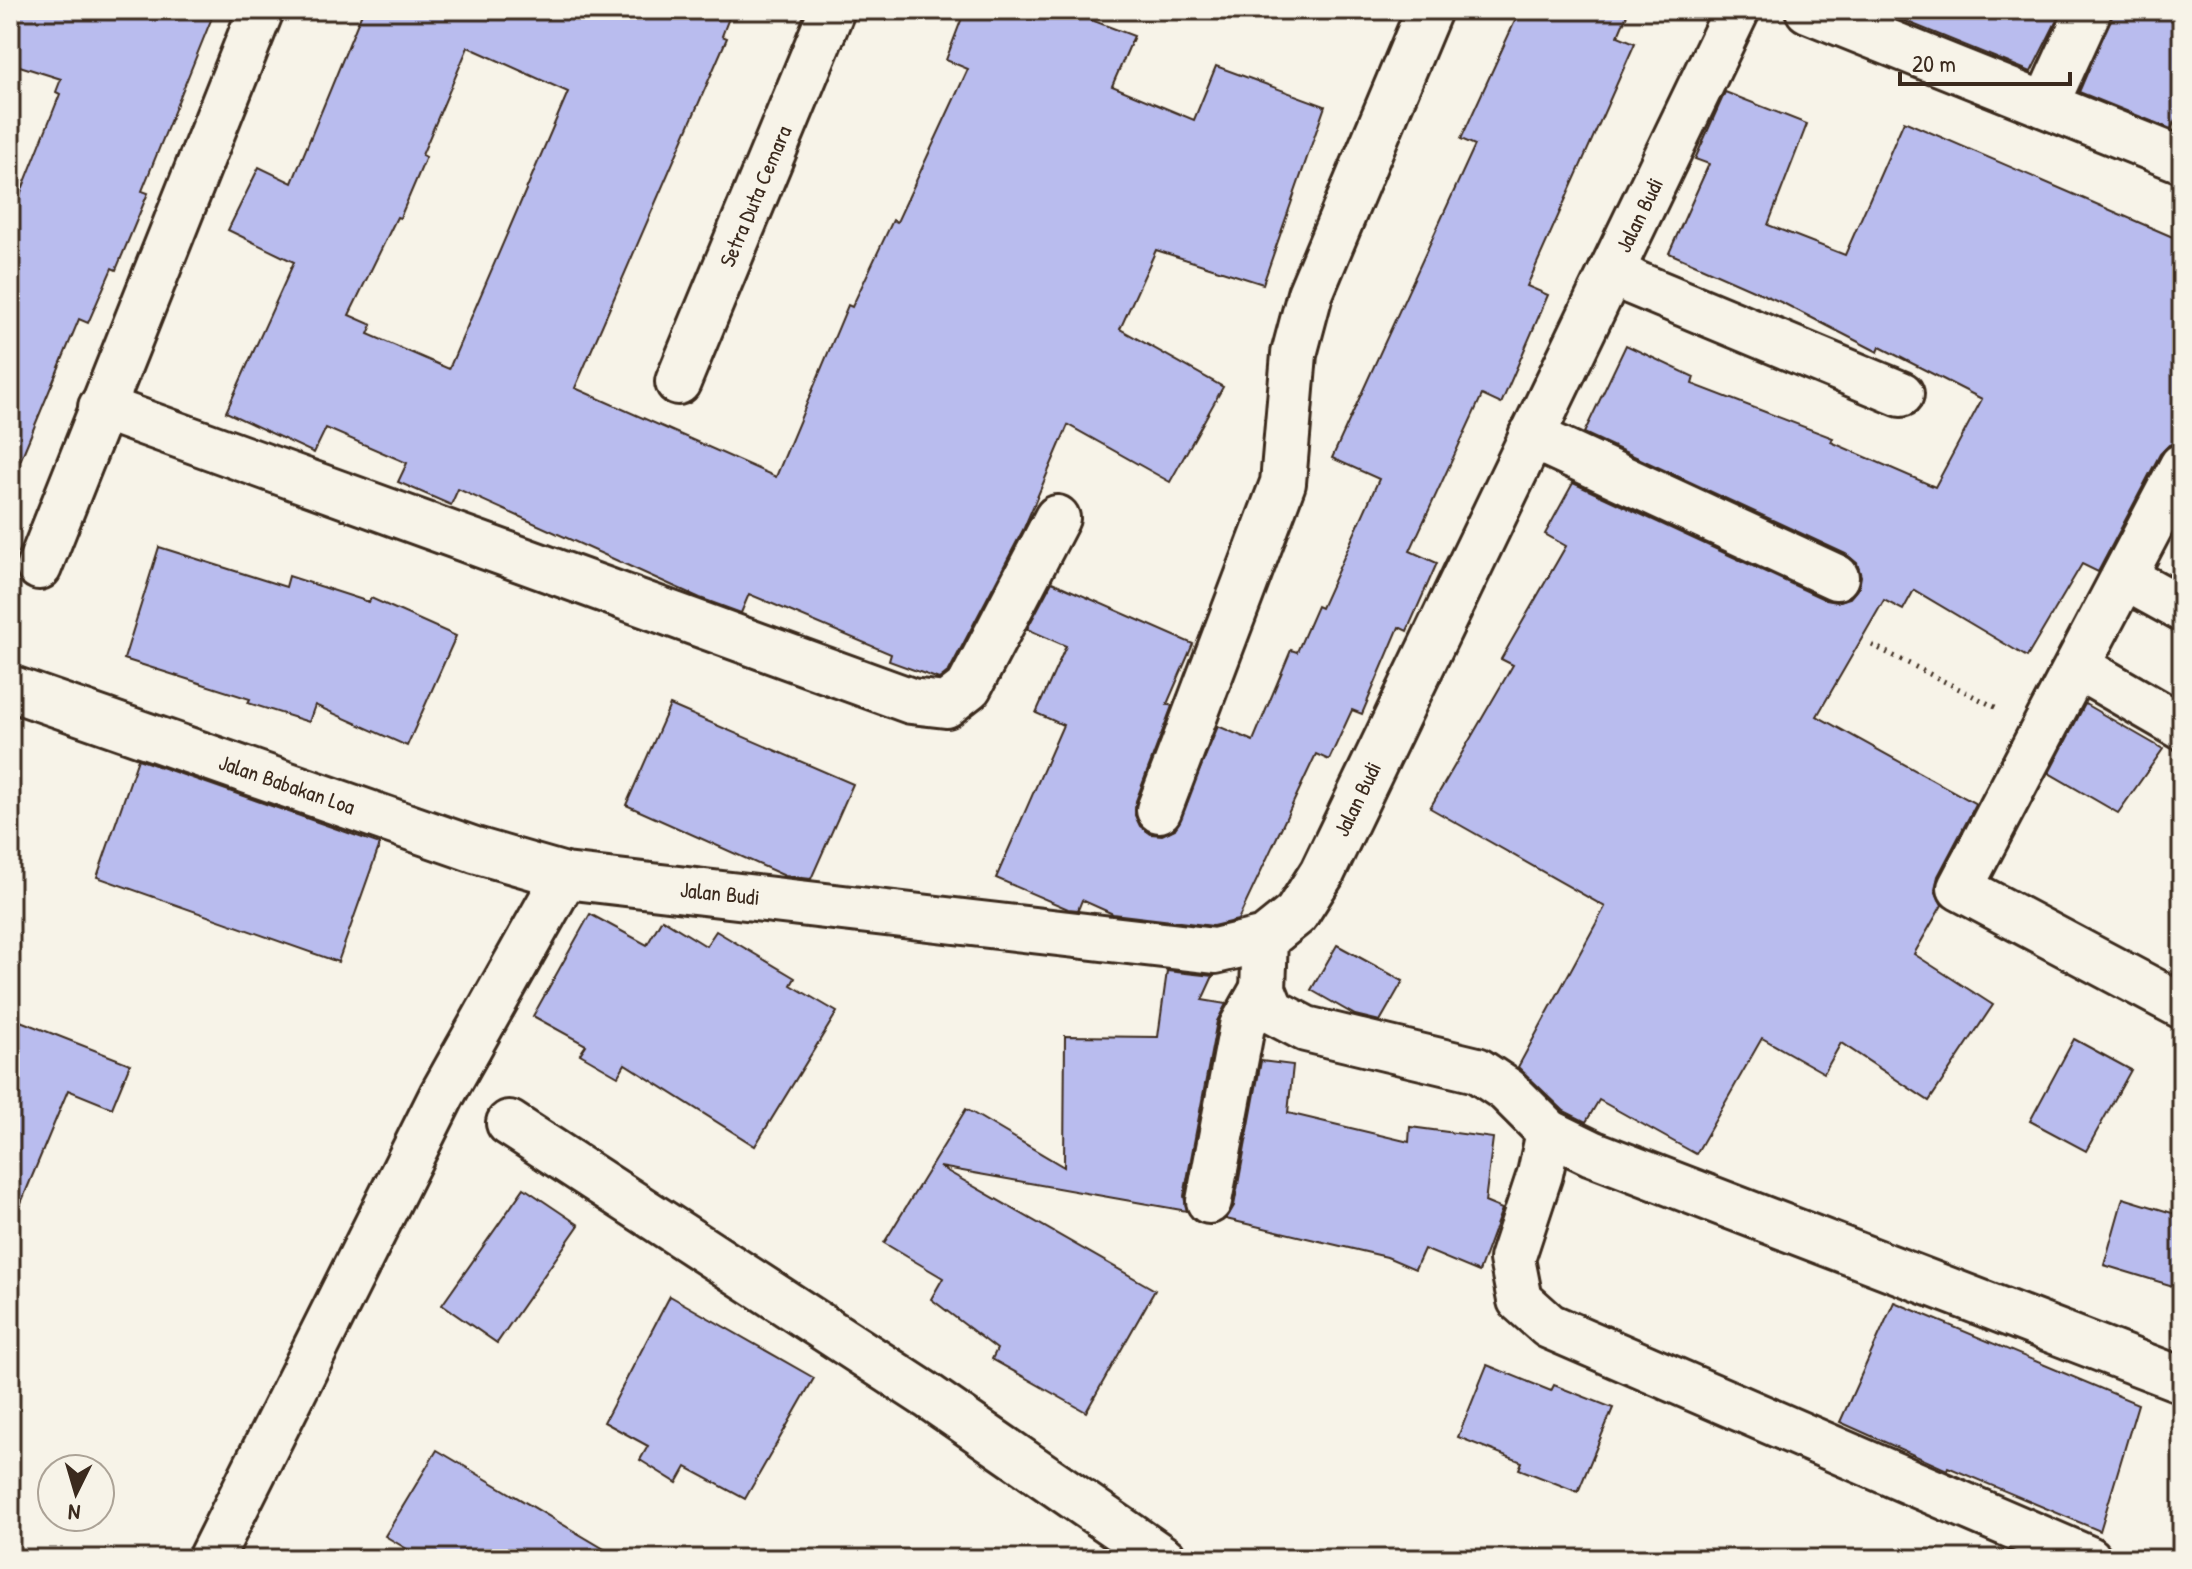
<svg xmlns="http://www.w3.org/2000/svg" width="2192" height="1569" viewBox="0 0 2192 1569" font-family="'Patrick Hand',sans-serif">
  <rect width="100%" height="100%" fill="#f7f3e8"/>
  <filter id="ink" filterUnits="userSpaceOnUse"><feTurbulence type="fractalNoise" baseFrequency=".0125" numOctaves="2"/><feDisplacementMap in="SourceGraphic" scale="16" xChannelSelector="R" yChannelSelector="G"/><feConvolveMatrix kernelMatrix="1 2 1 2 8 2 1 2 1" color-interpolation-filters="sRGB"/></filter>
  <g filter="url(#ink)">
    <!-- building -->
    <g fill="#b9bcee" stroke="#3b2a1e" stroke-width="2" fill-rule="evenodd">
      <path d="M 10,10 L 215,10 L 142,191 L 148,193 L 116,270 L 112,268 L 88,323 L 79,319 L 11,483 L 10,220 L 60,94 L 56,92 L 61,79 L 10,63 Z"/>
      <path d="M 363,10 L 732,10 L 722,36 L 727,38 L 575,388 L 776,477 L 848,305 L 852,307 L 893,220 L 897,222 L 968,69 L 946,60 L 965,10 L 1065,10 L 1134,36 L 1112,86 L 1194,120 L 1216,66 L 1325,106 L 1263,284 L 1156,250 L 1120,329 L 1223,387 L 1170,482 L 1068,425 L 1024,528 L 949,671 L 939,679 L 889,661 L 891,654 L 749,594 L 741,613 L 700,598 L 458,489 L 451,505 L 398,482 L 407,463 L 326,428 L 314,453 L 226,412 L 294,262 L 228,230 L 259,167 L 292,183 ZM 468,47 L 568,92 L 449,369 L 368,334 L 372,325 L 349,315 L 397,217 L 400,218 L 426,157 L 422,155 Z"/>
      <path d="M 1520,10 L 1629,10 L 1618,36 L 1635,43 L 1527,286 L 1548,295 L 1501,404 L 1482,395 L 1410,551 L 1437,563 L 1407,631 L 1399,627 L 1362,714 L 1352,710 L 1329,760 L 1316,754 L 1238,920 L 1213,926 L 1113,914 L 1082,900 L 1078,910 L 1068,909 L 996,878 L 1063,725 L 1036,713 L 1066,646 L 1027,629 L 1052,582 L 1193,644 L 1167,704 L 1172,706 L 1136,801 L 1135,815 L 1140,826 L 1151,834 L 1162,835 L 1175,829 L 1218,726 L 1253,741 L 1291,650 L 1297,652 L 1317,606 L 1321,608 L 1379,479 L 1332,458 L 1475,145 L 1461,139 Z"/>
      <path d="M 1878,10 L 2062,10 L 2031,72 Z"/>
      <path d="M 2114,10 L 2182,10 L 2182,108 L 2171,129 L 2079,92 Z"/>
      <path d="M 1725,92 L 1807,124 L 1768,225 L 1845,255 L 1904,121 L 2182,241 L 2182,441 L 2169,445 L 2160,454 L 2098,572 L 2082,564 L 2027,657 L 1914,590 L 1903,610 L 1884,600 L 1817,716 L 1976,804 L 1938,876 L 1935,890 L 1942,905 L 1914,954 L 1993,1005 L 1929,1101 L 1841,1043 L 1824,1073 L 1762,1038 L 1696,1154 L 1599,1100 L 1586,1122 L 1564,1111 L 1518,1067 L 1605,907 L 1430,808 L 1513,665 L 1501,659 L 1566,546 L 1545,534 L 1573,483 L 1826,600 L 1837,602 L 1850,598 L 1859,587 L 1861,576 L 1857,563 L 1846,554 L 1584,433 L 1626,345 L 1694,377 L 1692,384 L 1833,438 L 1831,442 L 1935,487 L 1982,399 L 1880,347 L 1878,352 L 1785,304 L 1669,253 L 1709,164 L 1695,159 Z"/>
      <path d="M 159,547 L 286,587 L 289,576 L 369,602 L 371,598 L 456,636 L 407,746 L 315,705 L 309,722 L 248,703 L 250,699 L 124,659 Z"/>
      <path d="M 2085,704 L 2163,749 L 2118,813 L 2049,773 Z"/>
      <path d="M 670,705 L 853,784 L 811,879 L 785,876 L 626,805 Z"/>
      <path d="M 138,759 L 380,844 L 338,962 L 97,877 Z"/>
      <path d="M 590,914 L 647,945 L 662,919 L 706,946 L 716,931 L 795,978 L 791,985 L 837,1012 L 755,1146 L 625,1064 L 618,1076 L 580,1054 L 586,1045 L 533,1016 Z"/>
      <path d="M 1337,945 L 1403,981 L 1380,1021 L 1355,1015 L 1311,990 Z"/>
      <path d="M 1167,971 L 1213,976 L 1202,1000 L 1226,1004 L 1217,1021 L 1184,1196 L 1187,1211 L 940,1167 L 1155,1290 L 1086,1412 L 992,1359 L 997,1349 L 931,1299 L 943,1278 L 884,1243 L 966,1109 L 1064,1167 L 1065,1036 L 1158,1037 Z"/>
      <path d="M 10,1017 L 130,1064 L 112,1108 L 68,1090 L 11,1227 Z"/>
      <path d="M 2074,1039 L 2131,1070 L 2086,1151 L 2030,1121 Z"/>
      <path d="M 1261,1061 L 1293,1065 L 1288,1113 L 1409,1142 L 1410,1127 L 1493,1138 L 1485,1202 L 1502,1209 L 1479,1272 L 1424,1249 L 1415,1269 L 1387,1257 L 1226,1219 L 1234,1206 Z"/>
      <path d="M 524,1188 L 579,1225 L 497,1343 L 442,1305 Z"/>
      <path d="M 2123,1198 L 2182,1216 L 2182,1256 L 2173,1286 L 2104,1265 Z"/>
      <path d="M 670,1296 L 814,1378 L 745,1499 L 686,1467 L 677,1483 L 640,1460 L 648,1446 L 604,1422 Z"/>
      <path d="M 1894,1302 L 2138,1404 L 2100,1531 L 1948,1467 L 1947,1470 L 1840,1422 Z"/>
      <path d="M 1487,1365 L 1551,1391 L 1554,1385 L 1613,1408 L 1578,1492 L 1519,1469 L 1522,1462 L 1458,1437 Z"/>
      <path d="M 437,1450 L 621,1559 L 424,1559 L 385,1536 Z"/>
    </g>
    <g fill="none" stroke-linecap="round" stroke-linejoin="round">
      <!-- street casing -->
      <g stroke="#3b2a1e" stroke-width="50">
        <g id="street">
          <path d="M 1808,10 L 2182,160"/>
          <path d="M 2046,104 L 2089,10"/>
          <path d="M 1612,270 L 1634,283 L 1901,394"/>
          <path d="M 678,382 L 832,10"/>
          <path d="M 101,407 L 911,701 L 946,705 L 969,687 L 1057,518"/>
          <path d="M 1531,436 L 1836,577"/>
          <path d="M 2182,466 L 1960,888 L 2182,1006"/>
          <path d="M 39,567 L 261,10"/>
          <path d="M 2124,577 L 2182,609"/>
          <path d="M 2078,667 L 2182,727"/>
          <path d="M 10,688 L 475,850 L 565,876 L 1215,951 L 1265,939 L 1296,914 L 1322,873 L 1737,10"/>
          <path d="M 1159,810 L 1283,483 L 1294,354 L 1310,294 L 1429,10"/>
          <path d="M 1265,939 L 1263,989 L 1272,1011 L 1306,1029 L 1477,1070 L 1507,1090 L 1549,1132 L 1592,1153 L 2182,1380"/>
          <path d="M 509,1123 L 928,1396 L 1164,1559"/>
          <path d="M 1549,1132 L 1540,1174 L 1512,1259 L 1520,1300 L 1549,1326 L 2089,1559"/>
          <path d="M 1209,1201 L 1242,1026 L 1263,989"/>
          <path d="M 210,1559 L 442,1095 L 565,876"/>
        </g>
      </g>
      <!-- path -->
      <path stroke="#3b2a1e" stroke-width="5" stroke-dasharray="2 6" stroke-linecap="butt" d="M 1872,645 L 1999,709"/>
      <!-- street -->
      <use href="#street" stroke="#f7f3e8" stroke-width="44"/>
    </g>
  </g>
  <g text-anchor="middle" stroke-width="7" stroke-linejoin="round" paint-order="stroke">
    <!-- street labels -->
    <g font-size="22" fill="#3b2a1e" stroke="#f7f3e8">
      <text transform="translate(755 196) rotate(-67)" y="8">Setra Duta Cemara</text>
      <text transform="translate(1639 215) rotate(-64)" y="8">Jalan Budi</text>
      <text transform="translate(287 784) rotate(19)" y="8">Jalan Babakan Loa</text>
      <text transform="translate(1357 799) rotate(-64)" y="8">Jalan Budi</text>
      <text transform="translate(720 893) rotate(6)" y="8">Jalan Budi</text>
    </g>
  </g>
  <!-- margin -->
  <rect width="2192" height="1569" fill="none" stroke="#f7f3e8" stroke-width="40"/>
  <rect x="20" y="20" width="2152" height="1529" fill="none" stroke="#3b2a1e" stroke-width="3" filter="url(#ink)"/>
  <!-- north arrow -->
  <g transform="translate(76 1493) rotate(185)"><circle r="38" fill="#f7f3e8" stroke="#aca397" stroke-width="2"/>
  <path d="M0-6L14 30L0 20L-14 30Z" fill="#3b2a1e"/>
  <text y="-12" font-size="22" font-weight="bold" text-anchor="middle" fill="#3b2a1e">N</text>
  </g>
  <!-- scale -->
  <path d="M1900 72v12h170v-12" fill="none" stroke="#3b2a1e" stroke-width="4"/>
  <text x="1912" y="72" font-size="24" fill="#3b2a1e" stroke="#f7f3e8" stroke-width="6" paint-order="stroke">20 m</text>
</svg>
